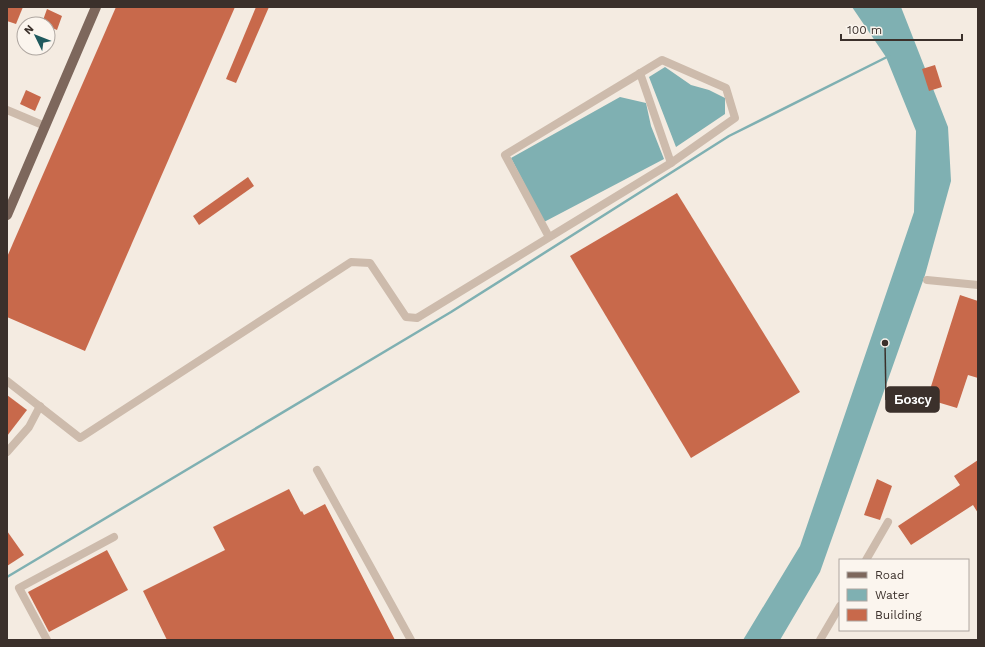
<svg xmlns="http://www.w3.org/2000/svg" width="985" height="647" viewBox="0 0 985 647" font-family="'Work Sans',sans-serif">
  <rect width="100%" height="100%" fill="#f4ebe1"/>
  <!-- water -->
  <g fill="#7fb0b2">
    <path d="M 852,7 L 901,7 L 948,127 L 951,181 L 925,275 L 820,572 L 780,640 L 743,640 L 800,546 L 914,212 L 916,131 L 886,57 Z"/>
    <path d="M 665,67 L 691,85 L 709,90 L 725,98 L 725,114 L 676,147 L 649,77 Z"/>
    <path d="M 620,97 L 646,103 L 651,126 L 664,159 L 544,222 L 511,158 Z"/>
  </g>
  <g fill="none" stroke-linecap="round" stroke-linejoin="round">
    <!-- stream -->
    <path stroke="#7fb0b2" stroke-width="2.5" d="M 7,577 L 451,312 L 729,136 L 889,56"/>
  </g>
  <!-- building -->
  <g fill="#c8694b">
    <path d="M 7,7 L 23,7 L 16,24 L 7,21 Z"/>
    <path d="M 116,7 L 235,7 L 85,351 L 7,317 L 7,257 Z"/>
    <path d="M 256,7 L 269,7 L 236,83 L 226,79 Z"/>
    <path d="M 47,9 L 62,16 L 57,30 L 48,26 L 48,24 L 42,23 Z"/>
    <path d="M 935,65 L 942,87 L 929,91 L 922,69 Z"/>
    <path d="M 26,90 L 41,97 L 35,111 L 20,104 Z"/>
    <path d="M 248,177 L 254,186 L 199,225 L 193,216 Z"/>
    <path d="M 677,193 L 800,392 L 691,458 L 570,256 Z"/>
    <path d="M 960,295 L 978,301 L 978,378 L 968,375 L 957,408 L 927,399 Z"/>
    <path d="M 7,395 L 27,410 L 7,436 Z"/>
    <path d="M 978,460 L 978,513 L 973,505 L 911,545 L 898,526 L 960,485 L 954,476 Z"/>
    <path d="M 877,479 L 892,486 L 880,520 L 864,515 Z"/>
    <path d="M 289,489 L 301,512 L 302,511 L 304,515 L 325,504 L 395,640 L 167,640 L 143,591 L 225,550 L 213,527 Z"/>
    <path d="M 7,531 L 24,555 L 7,566 Z"/>
    <path d="M 107,550 L 128,590 L 49,632 L 28,592 Z"/>
  </g>
  <g fill="none" stroke-linecap="round" stroke-linejoin="round">
    <!-- minor -->
    <g stroke="#cdbbac" stroke-width="8">
      <path d="M 640,73 L 671,163"/>
      <path d="M 7,110 L 45,126"/>
      <path d="M 927,280 L 978,285"/>
      <path d="M 7,381 L 80,438 L 351,262 L 370,263 L 406,317 L 417,318 L 671,163 L 735,118 L 726,88 L 662,60 L 505,155 L 549,237"/>
      <path d="M 7,452 L 29,427 L 40,406"/>
      <path d="M 317,470 L 411,640"/>
      <path d="M 866,560 L 888,522"/>
      <path d="M 47,640 L 19,588 L 114,537"/>
      <path d="M 820,640 L 840,606"/>
    </g>
    <!-- major -->
    <path stroke="#7d675c" stroke-width="10" d="M 7,215 L 96,7"/>
  </g>
  <!-- callouts -->
  <path fill="none" stroke="#3b302b" stroke-width="1.5" d="M885 343L886 400"/>
  <circle fill="#3b302b" stroke="#fbf5ee" stroke-width="1.5" cx="885" cy="343" r="4"/>
  <rect fill="#3b302b" stroke="#3b302b" stroke-width="1.5" x="886" y="387" width="53" height="25" rx="4"/>
  <g font-size="13" text-anchor="middle" font-weight="bold" fill="#fff">
    <text x="913" y="404">Бозсу</text>
  </g>
  <!-- border -->
  <rect width="985" height="647" fill="none" stroke="#3b302b" stroke-width="16"/>
  <!-- legend -->
  <rect x="839" y="559" width="130" height="72" fill="#fbf5ee" stroke="#aea6a0"/>
  <rect x="847" y="572" width="20" height="6" fill="#7d675c" stroke="#aea6a0"/>
  <text x="875" y="579" font-size="12" fill="#3b302b">Road</text>
  <rect x="847" y="589" width="20" height="12" fill="#7fb0b2" stroke="#aea6a0"/>
  <text x="875" y="599" font-size="12" fill="#3b302b">Water</text>
  <rect x="847" y="609" width="20" height="12" fill="#c8694b" stroke="#aea6a0"/>
  <text x="875" y="619" font-size="12" fill="#3b302b">Building</text>
  <!-- north arrow -->
  <g transform="translate(36 36) rotate(313)"><circle r="19" fill="#fbf5ee" stroke="#aea6a0"/>
  <path d="M0-3L7 15L0 10L-7 15Z" fill="#1f5a5e"/>
  <text y="-6" font-size="11" font-weight="bold" text-anchor="middle" fill="#3b302b">N</text>
  </g>
  <!-- scale -->
  <path d="M841 34v6h121v-6" fill="none" stroke="#3b302b" stroke-width="2"/>
  <text x="847" y="34" font-size="12" fill="#3b302b" stroke="#fbf5ee" stroke-width="3" paint-order="stroke">100 m</text>
</svg>
